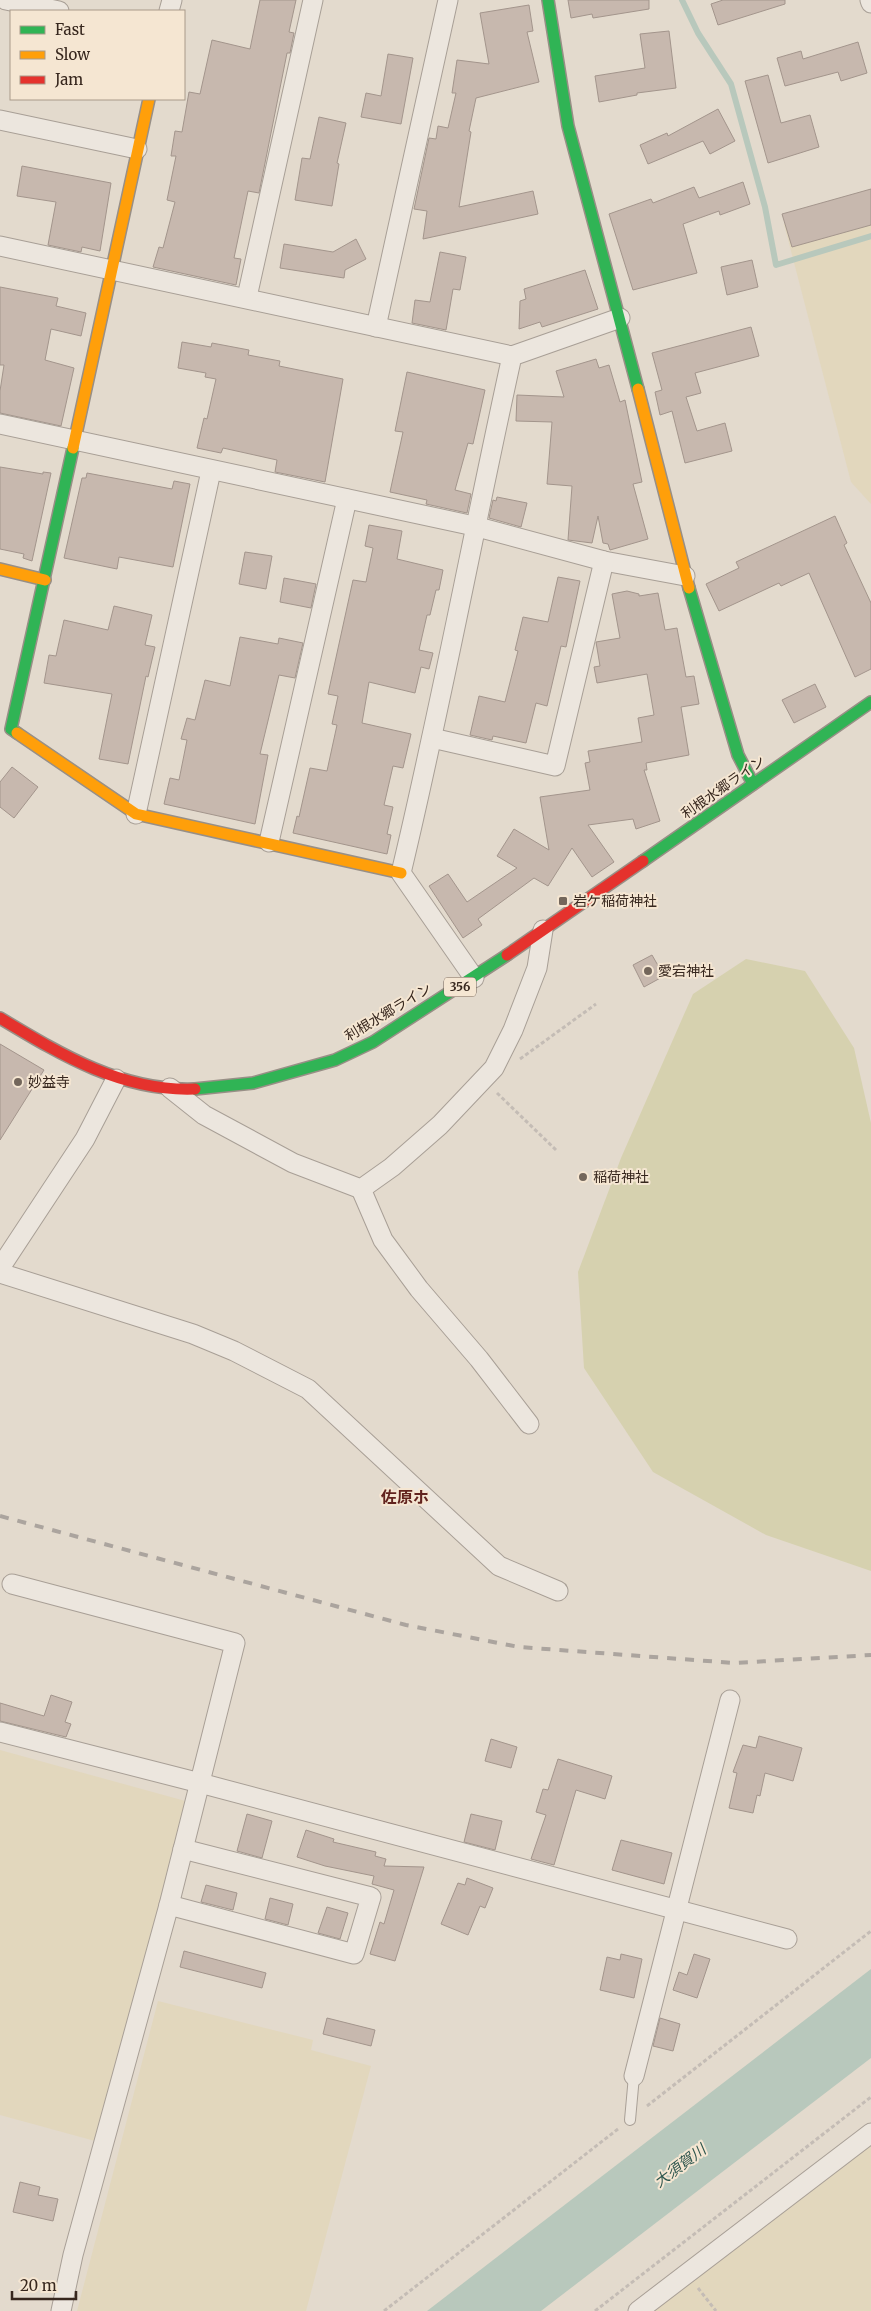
<svg xmlns="http://www.w3.org/2000/svg" width="871" height="2311" viewBox="0 0 871 2311" font-family="Merriweather,'Noto Sans JP',serif">
  <rect width="100%" height="100%" fill="#e3dacd"/>
  <!-- farmland -->
  <g fill="#e2d7bd">
    <path d="M 871,198 L 871,504 L 851,482 L 784,224 Z"/>
    <path d="M 0,1750 L 189,1802 L 95,2141 L 0,2115 Z"/>
    <path d="M 158,2001 L 313,2040 L 311,2050 L 371,2066 L 306,2311 L 77,2311 Z"/>
    <path d="M 871,2143 L 871,2311 L 653,2311 Z"/>
  </g>
  <!-- green -->
  <path fill="#d6d1af" d="M 746,959 L 805,971 L 854,1048 L 871,1123 L 871,1571 L 766,1535 L 653,1472 L 584,1368 L 578,1272 L 621,1158 L 693,994 Z"/>
  <!-- water -->
  <path fill="#b8c8bc" d="M 871,1969 L 871,2058 L 541,2311 L 427,2311 Z"/>
  <g fill="none" stroke-linecap="round" stroke-linejoin="round">
    <!-- stream -->
    <path stroke="#b8c8bc" stroke-width="6" d="M 682,0 L 698,33 L 731,84 L 765,207 L 776,265 L 871,236"/>
  </g>
  <!-- building -->
  <g fill="#c7b8ae" stroke="#a3958c">
    <path d="M 260,0 L 296,0 L 289,32 L 294,33 L 290,53 L 287,53 L 259,193 L 248,191 L 234,258 L 241,259 L 236,285 L 153,267 L 159,247 L 163,248 L 175,202 L 167,200 L 176,156 L 171,156 L 175,131 L 182,132 L 189,92 L 200,94 L 212,40 L 250,49 Z"/>
    <path d="M 568,0 L 649,0 L 649,9 L 593,18 L 592,14 L 571,18 Z"/>
    <path d="M 723,0 L 785,0 L 785,4 L 718,25 L 711,4 Z"/>
    <path d="M 529,5 L 533,31 L 527,32 L 539,82 L 476,98 L 469,131 L 471,132 L 459,207 L 533,191 L 538,214 L 423,239 L 427,211 L 414,209 L 429,138 L 436,139 L 438,126 L 448,128 L 456,93 L 452,93 L 457,60 L 489,64 L 480,13 Z"/>
    <path d="M 669,31 L 676,88 L 637,93 L 637,95 L 599,102 L 595,76 L 645,68 L 640,34 Z"/>
    <path d="M 858,42 L 867,73 L 841,81 L 838,72 L 785,86 L 777,58 L 801,51 L 803,59 Z"/>
    <path d="M 388,54 L 413,58 L 401,124 L 361,117 L 366,93 L 381,96 Z"/>
    <path d="M 768,75 L 781,123 L 810,115 L 819,147 L 768,163 L 745,81 Z"/>
    <path d="M 718,109 L 735,141 L 710,154 L 703,141 L 648,164 L 640,145 L 667,133 L 668,136 Z"/>
    <path d="M 319,117 L 346,123 L 337,163 L 339,164 L 332,206 L 295,200 L 302,158 L 310,159 Z"/>
    <path d="M 22,166 L 111,183 L 100,251 L 82,247 L 81,252 L 48,245 L 56,202 L 17,196 Z"/>
    <path d="M 743,182 L 750,204 L 720,215 L 719,211 L 683,224 L 697,273 L 633,290 L 609,214 L 651,199 L 653,203 L 694,187 L 699,198 Z"/>
    <path d="M 871,189 L 871,225 L 792,247 L 782,214 Z"/>
    <path d="M 356,239 L 366,259 L 345,270 L 344,278 L 280,268 L 284,244 L 333,252 Z"/>
    <path d="M 440,252 L 466,257 L 460,290 L 453,289 L 446,330 L 412,323 L 415,300 L 430,302 Z"/>
    <path d="M 752,260 L 758,287 L 727,295 L 721,267 Z"/>
    <path d="M 585,270 L 598,309 L 542,327 L 540,322 L 519,329 L 520,301 L 526,299 L 524,289 Z"/>
    <path d="M 0,287 L 58,298 L 56,306 L 86,313 L 81,336 L 51,329 L 45,360 L 74,368 L 61,426 L 0,413 L 0,391 L 4,365 L 0,365 Z"/>
    <path d="M 751,327 L 759,356 L 695,373 L 701,393 L 686,397 L 697,431 L 725,423 L 732,451 L 685,463 L 672,411 L 660,415 L 655,392 L 662,390 L 652,353 Z"/>
    <path d="M 182,342 L 211,347 L 212,343 L 249,350 L 248,355 L 280,361 L 279,366 L 343,379 L 325,482 L 275,472 L 277,460 L 223,448 L 221,453 L 197,448 L 204,418 L 207,419 L 216,379 L 205,377 L 206,373 L 178,368 Z"/>
    <path d="M 596,359 L 599,368 L 609,365 L 620,402 L 625,400 L 642,482 L 633,484 L 648,539 L 610,550 L 608,544 L 603,543 L 598,516 L 592,543 L 568,540 L 572,486 L 547,484 L 552,422 L 516,421 L 517,395 L 564,397 L 556,371 Z"/>
    <path d="M 407,372 L 485,390 L 473,444 L 468,443 L 455,490 L 471,494 L 467,513 L 426,504 L 427,500 L 390,492 L 403,432 L 395,431 Z"/>
    <path d="M 0,467 L 43,474 L 43,472 L 51,473 L 32,561 L 23,558 L 24,554 L 0,549 Z"/>
    <path d="M 87,473 L 172,489 L 174,481 L 190,484 L 173,567 L 119,557 L 117,569 L 64,558 L 82,478 L 86,478 Z"/>
    <path d="M 497,497 L 527,503 L 521,527 L 489,518 L 493,500 L 496,501 Z"/>
    <path d="M 835,516 L 847,543 L 844,545 L 871,603 L 871,669 L 855,677 L 809,573 L 781,586 L 779,583 L 719,611 L 706,584 L 739,568 L 736,562 Z"/>
    <path d="M 369,525 L 402,531 L 397,559 L 443,570 L 439,590 L 436,590 L 430,615 L 427,615 L 419,650 L 433,653 L 429,669 L 421,667 L 415,693 L 369,682 L 362,723 L 411,734 L 403,768 L 393,766 L 384,805 L 393,807 L 387,834 L 391,835 L 387,854 L 293,833 L 297,816 L 299,817 L 310,768 L 327,771 L 337,725 L 332,724 L 338,696 L 328,694 L 353,580 L 366,582 L 373,548 L 365,546 Z"/>
    <path d="M 245,552 L 272,556 L 266,589 L 239,584 Z"/>
    <path d="M 558,577 L 580,581 L 566,647 L 561,646 L 547,706 L 536,703 L 526,743 L 493,736 L 492,740 L 470,735 L 479,696 L 505,702 L 518,651 L 515,650 L 523,617 L 548,622 Z"/>
    <path d="M 284,578 L 316,584 L 311,608 L 280,602 Z"/>
    <path d="M 627,591 L 639,594 L 639,596 L 658,593 L 665,630 L 677,628 L 686,677 L 694,676 L 699,704 L 681,707 L 689,755 L 646,763 L 647,770 L 644,770 L 660,821 L 636,829 L 633,819 L 588,825 L 614,862 L 592,877 L 572,848 L 548,886 L 534,878 L 478,919 L 482,925 L 463,938 L 429,886 L 448,874 L 467,902 L 517,868 L 497,856 L 514,829 L 549,850 L 540,797 L 590,790 L 585,763 L 590,762 L 588,751 L 642,742 L 638,718 L 654,715 L 647,674 L 597,683 L 594,667 L 600,666 L 596,642 L 620,638 L 612,594 Z"/>
    <path d="M 114,606 L 152,615 L 145,645 L 155,647 L 148,677 L 146,676 L 128,764 L 99,759 L 112,694 L 44,683 L 49,655 L 56,656 L 64,620 L 108,630 Z"/>
    <path d="M 240,637 L 278,644 L 279,638 L 303,643 L 295,678 L 279,675 L 260,754 L 268,755 L 255,824 L 164,804 L 170,778 L 179,780 L 187,740 L 181,739 L 187,718 L 195,720 L 205,680 L 230,686 Z"/>
    <path d="M 815,684 L 826,707 L 794,723 L 782,700 Z"/>
    <path d="M 12,767 L 38,787 L 14,818 L 0,807 L 0,782 Z"/>
    <path d="M 652,955 L 664,976 L 644,987 L 633,965 Z"/>
    <path d="M 0,1044 L 44,1070 L 0,1140 Z"/>
    <path d="M 51,1695 L 72,1702 L 65,1722 L 71,1724 L 66,1737 L 0,1721 L 0,1703 L 44,1716 Z"/>
    <path d="M 759,1736 L 802,1748 L 793,1781 L 765,1773 L 760,1796 L 757,1795 L 753,1813 L 729,1808 L 737,1773 L 733,1772 L 743,1745 L 756,1748 Z"/>
    <path d="M 491,1739 L 517,1747 L 511,1768 L 485,1761 Z"/>
    <path d="M 558,1759 L 612,1776 L 605,1799 L 576,1790 L 554,1865 L 531,1859 L 546,1815 L 536,1812 L 543,1789 L 548,1790 Z"/>
    <path d="M 247,1814 L 272,1821 L 262,1858 L 237,1851 Z"/>
    <path d="M 471,1814 L 502,1821 L 495,1850 L 464,1842 Z"/>
    <path d="M 306,1830 L 334,1839 L 333,1842 L 376,1852 L 375,1856 L 386,1859 L 384,1866 L 424,1867 L 395,1961 L 370,1954 L 380,1922 L 384,1924 L 394,1890 L 372,1884 L 374,1876 L 325,1866 L 297,1857 Z"/>
    <path d="M 621,1840 L 672,1853 L 664,1884 L 612,1870 Z"/>
    <path d="M 467,1878 L 493,1888 L 485,1908 L 480,1906 L 468,1935 L 441,1924 L 458,1883 L 465,1885 Z"/>
    <path d="M 206,1885 L 237,1893 L 233,1910 L 201,1902 Z"/>
    <path d="M 270,1898 L 293,1904 L 288,1925 L 265,1919 Z"/>
    <path d="M 327,1907 L 348,1913 L 340,1939 L 318,1933 Z"/>
    <path d="M 184,1951 L 266,1973 L 262,1988 L 180,1967 Z"/>
    <path d="M 621,1954 L 642,1959 L 634,1998 L 600,1990 L 607,1957 L 620,1960 Z"/>
    <path d="M 694,1954 L 710,1959 L 697,1998 L 673,1990 L 679,1972 L 687,1975 Z"/>
    <path d="M 327,2018 L 375,2030 L 371,2046 L 323,2034 Z"/>
    <path d="M 660,2018 L 680,2024 L 673,2051 L 653,2046 Z"/>
    <path d="M 20,2182 L 40,2187 L 38,2195 L 58,2199 L 53,2221 L 13,2212 Z"/>
  </g>
  <g fill="none" stroke-linecap="round" stroke-linejoin="round">
    <!-- lane casing -->
    <g stroke="#a89f96" stroke-width="12">
      <path id="lane" d="M 630,2120 L 634,2076"/>
    </g>
    <!-- street casing -->
    <g stroke="#a89f96" stroke-width="21">
      <g id="street">
        <path d="M 6,0 L 59,11"/>
        <path d="M 870,0 L 871,3"/>
        <path d="M 169,11 L 172,0"/>
        <path d="M 0,120 L 137,149"/>
        <path d="M 0,246 L 512,356"/>
        <path d="M 247,297 L 313,0"/>
        <path d="M 376,327 L 448,0"/>
        <path d="M 0,424 L 474,526 L 604,561 L 685,576"/>
        <path d="M 432,738 L 555,766 L 604,561"/>
        <path d="M 136,814 L 211,471"/>
        <path d="M 269,842 L 347,499"/>
        <path d="M 474,978 L 401,873 C 442,702 474,528 512,356 L 620,318"/>
        <path d="M 170,1088 L 204,1115 L 293,1163 L 361,1189 L 392,1167 L 440,1125 L 494,1068 L 513,1030 L 537,968 L 543,930"/>
        <path d="M 361,1189 L 383,1240 L 419,1289 L 479,1359 L 529,1424"/>
        <path d="M 0,1268 L 85,1139 L 116,1079"/>
        <path d="M 0,1273 L 193,1334 L 234,1351 L 308,1389 L 499,1566 L 558,1591"/>
        <path d="M 12,1584 L 235,1643 L 169,1905 L 73,2255 L 61,2311"/>
        <path d="M 0,1732 L 200,1783 L 787,1939"/>
        <path d="M 169,1905 L 354,1954 L 371,1897 L 183,1849"/>
        <path d="M 634,2076 L 730,1700"/>
        <path d="M 638,2311 L 871,2133"/>
      </g>
    </g>
    <!-- fast casing -->
    <g stroke="#988f86" stroke-width="14">
      <g id="fast">
        <path d="M 548,0 L 568,126 L 638,389"/>
        <path d="M 689,588 L 738,755 L 753,784"/>
        <path d="M 17,733 L 11,729 L 73,448"/>
        <path d="M 643,861 L 871,702"/>
        <path d="M 195,1089 L 253,1083 L 335,1060 L 373,1042 L 507,955"/>
      </g>
    </g>
    <!-- slow casing -->
    <g stroke="#988f86" stroke-width="14">
      <g id="slow">
        <path d="M 638,389 L 689,588"/>
        <path d="M 73,448 L 149,99"/>
        <path d="M 0,569 L 45,580"/>
        <path d="M 17,733 L 136,814 L 401,873"/>
      </g>
    </g>
    <!-- jam casing -->
    <g stroke="#988f86" stroke-width="14">
      <g id="jam">
        <path d="M 507,955 L 643,861"/>
        <path d="M 0,1018 C 60,1054 122,1092 195,1089"/>
      </g>
    </g>
    <!-- path -->
    <g stroke="#c4bcb5" stroke-width="3" stroke-dasharray="4 2.5" stroke-linecap="butt">
      <path d="M 520,1059 L 596,1004"/>
      <path d="M 497,1093 L 556,1150"/>
      <path d="M 647,2106 L 871,1931"/>
      <path d="M 698,2288 L 716,2311"/>
      <path d="M 384,2311 L 618,2129"/>
      <path d="M 595,2311 L 871,2097"/>
    </g>
    <!-- lane -->
    <use href="#lane" stroke="#ece6de" stroke-width="10"/>
    <!-- street -->
    <use href="#street" stroke="#ece6de" stroke-width="19"/>
    <!-- fast -->
    <use href="#fast" stroke="#30b455" stroke-width="11"/>
    <!-- slow -->
    <use href="#slow" stroke="#ff9f0a" stroke-width="11"/>
    <!-- jam -->
    <use href="#jam" stroke="#e5322d" stroke-width="11"/>
    <!-- rail -->
    <path stroke="#aba49e" stroke-width="4" stroke-dasharray="9 9" stroke-linecap="butt" d="M 0,1516 L 406,1625 L 519,1647 L 734,1663 L 871,1655"/>
  </g>
  <!-- markers -->
  <g fill="#73665b" stroke="#f5e6d2" stroke-width="2">
    <rect x="558" y="896" width="10" height="10" rx="2.5"/>
    <circle cx="648" cy="971" r="5"/>
    <circle cx="18" cy="1082" r="5"/>
    <circle cx="583" cy="1177" r="5"/>
  </g>
  <g text-anchor="middle" stroke-width="4" stroke-linejoin="round" paint-order="stroke">
    <!-- shield labels -->
    <rect fill="#f5e6d2" stroke="#706054" stroke-width="1" x="444" y="977.5" width="32" height="19" rx="4"/>
    <g font-size="12" font-weight="bold" fill="#37271e">
      <text x="460" y="991">356</text>
    </g>
    <!-- street labels -->
    <g font-size="14" fill="#37271e" stroke="#f5e6d2">
      <text transform="translate(723 787) rotate(-35)" y="5">利根水郷ライン</text>
      <text transform="translate(388 1012) rotate(-31)" y="5">利根水郷ライン</text>
    </g>
    <!-- poi labels -->
    <g font-size="14" fill="#37271e" stroke="#f5e6d2" text-anchor="start">
      <text x="573" y="906">岩ケ稲荷神社</text>
      <text x="658" y="976">愛宕神社</text>
      <text x="28" y="1087">妙益寺</text>
      <text x="593" y="1182">稲荷神社</text>
    </g>
    <!-- water labels -->
    <g font-size="15" font-style="italic" fill="#2e564e" stroke="#f5e6d2">
      <text transform="translate(680 2166) rotate(-37)" y="5">大須賀川</text>
    </g>
    <!-- quarter labels -->
    <g font-size="16" font-weight="bold" fill="#62231e" stroke="#f5e6d2">
      <text x="405" y="1503">佐原ホ</text>
    </g>
  </g>
  <!-- legend -->
  <rect x="10" y="10" width="175" height="90" fill="#f5e6d2" stroke="#a99a8a"/>
  <rect x="20" y="26" width="25" height="8" fill="#30b455" stroke="#a99a8a"/>
  <text x="55" y="35" font-size="15" fill="#37271e">Fast</text>
  <rect x="20" y="51" width="25" height="8" fill="#ff9f0a" stroke="#a99a8a"/>
  <text x="55" y="60" font-size="15" fill="#37271e">Slow</text>
  <rect x="20" y="76" width="25" height="8" fill="#e5322d" stroke="#a99a8a"/>
  <text x="55" y="85" font-size="15" fill="#37271e">Jam</text>
  <!-- scale -->
  <path d="M12 2291v8h64v-8" fill="none" stroke="#37271e" stroke-width="2.5"/>
  <text x="20" y="2291" font-size="15" fill="#37271e" stroke="#f5e6d2" stroke-width="4" paint-order="stroke">20 m</text>
</svg>
